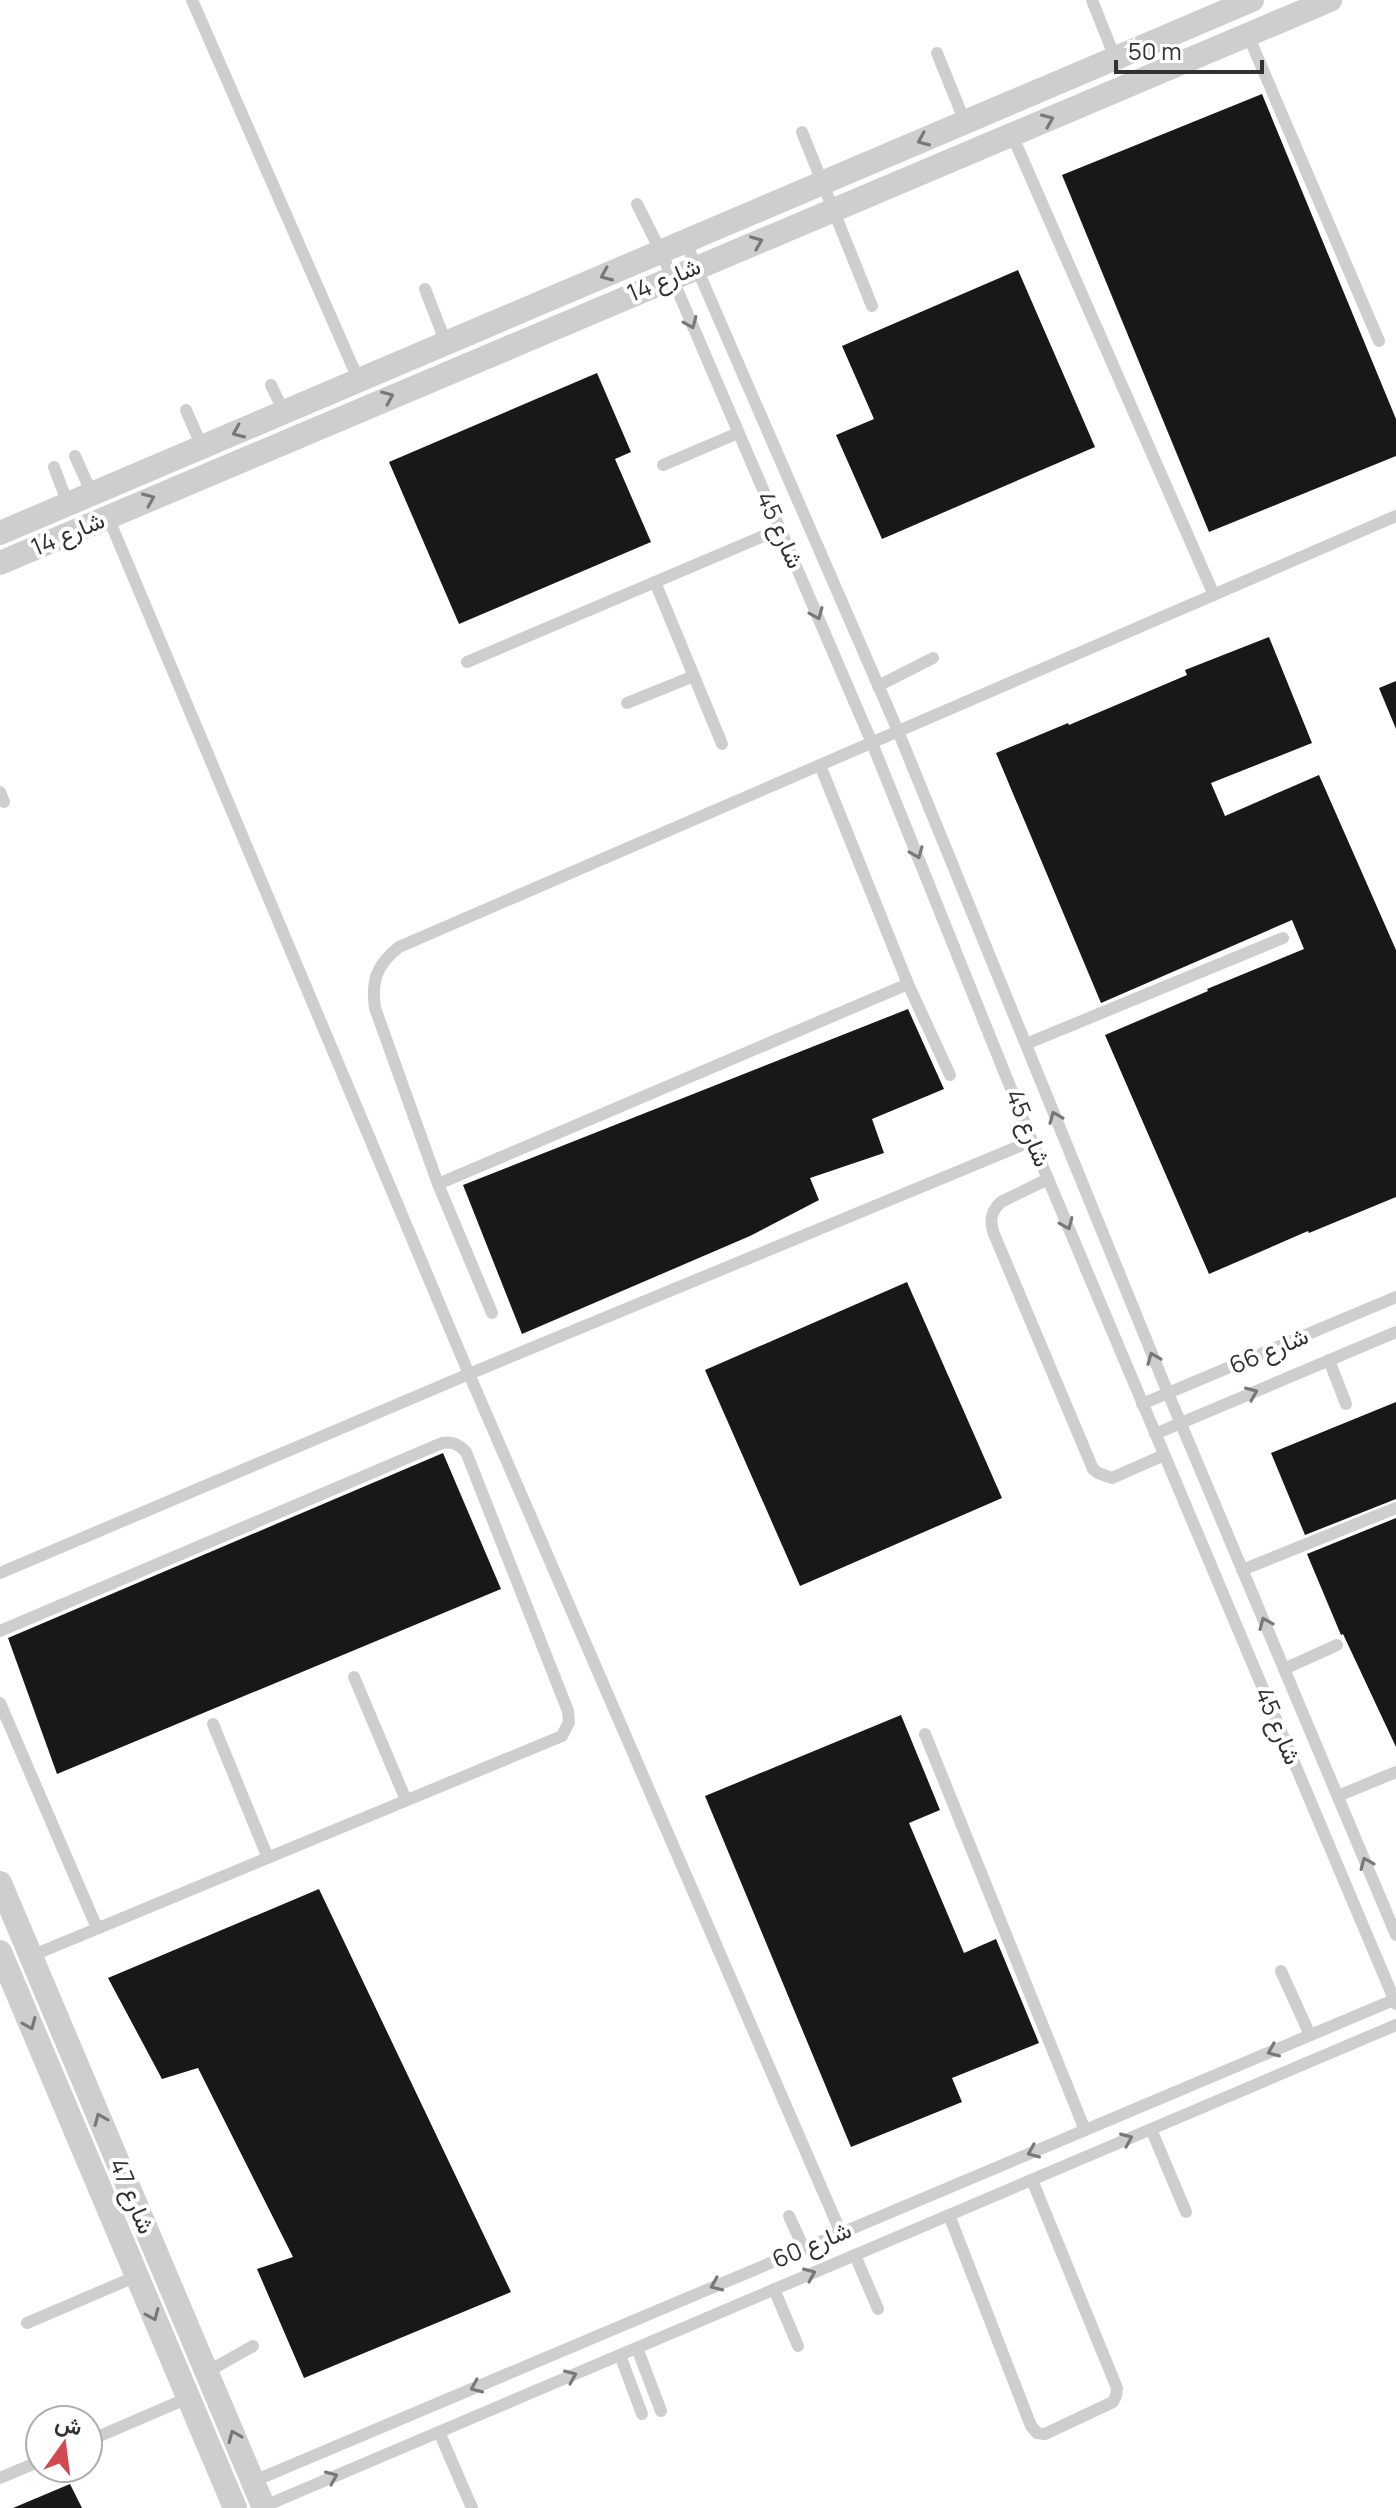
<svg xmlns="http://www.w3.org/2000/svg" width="1396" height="2508" viewBox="0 0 1396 2508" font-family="Manrope,Vazirmatn,sans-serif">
  <rect width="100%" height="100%" fill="#fff"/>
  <!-- building -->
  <g fill="#181818">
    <path d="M 1262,94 L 1396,419 L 1396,456 L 1209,532 L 1062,175 Z"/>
    <path d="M 1018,270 L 1095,447 L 882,539 L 836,435 L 874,419 L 842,346 Z"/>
    <path d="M 597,373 L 631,452 L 615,459 L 651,542 L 459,624 L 389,462 Z"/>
    <path d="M 1269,637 L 1312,743 L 1211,783 L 1225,816 L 1319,775 L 1396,950 L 1396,1197 L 1309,1233 L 1308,1231 L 1209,1274 L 1105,1035 L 1208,991 L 1207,989 L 1304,949 L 1292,920 L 1101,1003 L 996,753 L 1068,723 L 1069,725 L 1187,675 L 1185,670 Z"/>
    <path d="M 1396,681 L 1396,729 L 1379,688 Z"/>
    <path d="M 908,1009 L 944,1089 L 872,1119 L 884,1153 L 810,1178 L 819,1200 L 750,1236 L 522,1334 L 463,1185 Z"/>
    <path d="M 907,1282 L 1002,1498 L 800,1586 L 705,1370 Z"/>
    <path d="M 1396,1402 L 1396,1499 L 1305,1535 L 1271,1453 Z"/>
    <path d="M 443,1453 L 501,1589 L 57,1774 L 8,1638 Z"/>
    <path d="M 1396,1518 L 1396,1747 L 1343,1634 L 1341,1635 L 1307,1554 Z"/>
    <path d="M 901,1715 L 940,1810 L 909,1823 L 964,1953 L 996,1939 L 1039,2043 L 952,2078 L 962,2102 L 851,2147 L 705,1796 Z"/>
    <path d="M 319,1889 L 511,2292 L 304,2378 L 257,2269 L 293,2257 L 198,2068 L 162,2079 L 108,1978 Z"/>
    <path d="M 70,2484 L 82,2508 L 13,2508 Z"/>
  </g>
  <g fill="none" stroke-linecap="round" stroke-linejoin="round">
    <!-- lane -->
    <g stroke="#cecece" stroke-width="12">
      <path d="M 192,0 L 359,381"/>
      <path d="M 1092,0 L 1115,58"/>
      <path d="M 1248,35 L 1379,341"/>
      <path d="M 937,53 L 965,122"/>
      <path d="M 802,132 L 872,306"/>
      <path d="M 1012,135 L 1214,595"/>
      <path d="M 637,204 L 661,252 L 872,743 L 1032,1141 L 1396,2004"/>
      <path d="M 685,241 L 898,731 L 1168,1393 L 1396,1935"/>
      <path d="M 425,289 L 446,343"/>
      <path d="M 271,385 L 284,412"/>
      <path d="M 186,410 L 202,447"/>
      <path d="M 75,456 L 92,494"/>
      <path d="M 663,465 L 738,433"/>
      <path d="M 54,467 L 68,504"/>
      <path d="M 108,517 L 469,1374 L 841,2233"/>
      <path d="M 655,582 L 722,744"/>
      <path d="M 467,662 L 780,529"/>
      <path d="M 878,686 L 933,658"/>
      <path d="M 627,703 L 694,676"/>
      <path d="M 820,765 L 908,984 L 950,1075"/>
      <path d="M 0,792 L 4,802"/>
      <path d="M 1026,1044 L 1283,938"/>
      <path d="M 1048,1179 L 1001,1202 C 991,1211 989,1221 994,1234 L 1093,1469 L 1098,1473 L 1112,1478 L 1164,1455"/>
      <path d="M 438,1184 L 908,984"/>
      <path d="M 492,1313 L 438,1184 L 375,1008 C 371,981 377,964 399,947 L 1396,516"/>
      <path d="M 1329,1360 L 1346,1404"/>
      <path d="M 1142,1404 L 1396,1297"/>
      <path d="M 1155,1434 L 1396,1332"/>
      <path d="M 1242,1570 L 1396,1508"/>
      <path d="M 0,1573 L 469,1374 L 1032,1141"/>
      <path d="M 0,1631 L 442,1443 C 452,1441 458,1444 466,1452 L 568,1711 L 569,1722 L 562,1736 L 31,1956"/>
      <path d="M 1284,1669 L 1337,1645"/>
      <path d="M 354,1677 L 406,1800"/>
      <path d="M 0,1703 L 97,1928"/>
      <path d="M 213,1724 L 268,1858"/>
      <path d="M 925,1734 L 1085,2130"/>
      <path d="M 1338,1796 L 1396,1772"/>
      <path d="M 1281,1971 L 1310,2035"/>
      <path d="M 1151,2129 L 1186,2212"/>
      <path d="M 949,2215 L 1031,2426 L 1037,2433 L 1045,2434 L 1113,2402 L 1116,2396 L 1117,2388 L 1032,2180"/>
      <path d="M 789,2216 L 804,2249"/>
      <path d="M 855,2255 L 878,2309"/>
      <path d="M 774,2289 L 798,2346"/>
      <path d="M 27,2323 L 137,2276"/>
      <path d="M 637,2348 L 661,2411"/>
      <path d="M 620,2355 L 642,2414"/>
      <path d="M 207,2372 L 253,2346"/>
      <path d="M 439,2432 L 472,2508"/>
      <path d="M 88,2441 L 188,2398"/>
      <path d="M 0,2478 L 40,2461"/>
      <path d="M 249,2483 L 1396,1999"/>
      <path d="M 260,2508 L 1396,2025"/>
    </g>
    <!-- street -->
    <g stroke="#cecece" stroke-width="24">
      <path d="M 0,533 L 1252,0"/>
      <path d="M 0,563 C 443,374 887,189 1330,0"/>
      <path d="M 0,1883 L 264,2508"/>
      <path d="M 0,1952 L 235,2508"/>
    </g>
  </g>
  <!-- one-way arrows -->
  <defs><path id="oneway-chevron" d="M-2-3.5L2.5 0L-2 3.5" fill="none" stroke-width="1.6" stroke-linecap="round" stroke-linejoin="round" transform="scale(2)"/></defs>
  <g stroke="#787878">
    <use href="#oneway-chevron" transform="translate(1048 120) rotate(-23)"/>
    <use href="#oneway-chevron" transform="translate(923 140) rotate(157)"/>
    <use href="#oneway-chevron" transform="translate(757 242) rotate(-22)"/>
    <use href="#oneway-chevron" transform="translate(606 275) rotate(157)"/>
    <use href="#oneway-chevron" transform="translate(691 323) rotate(67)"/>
    <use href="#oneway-chevron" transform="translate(388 397) rotate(-23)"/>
    <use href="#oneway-chevron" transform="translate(238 432) rotate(157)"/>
    <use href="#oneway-chevron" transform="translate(149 499) rotate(-23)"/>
    <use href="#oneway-chevron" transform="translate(817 614) rotate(67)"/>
    <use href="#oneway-chevron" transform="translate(917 853) rotate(68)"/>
    <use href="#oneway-chevron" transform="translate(1055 1117) rotate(-112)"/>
    <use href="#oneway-chevron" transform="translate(1067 1224) rotate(67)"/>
    <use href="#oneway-chevron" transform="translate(1153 1358) rotate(-112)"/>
    <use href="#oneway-chevron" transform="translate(1252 1393) rotate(-23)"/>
    <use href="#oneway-chevron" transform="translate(1265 1623) rotate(-113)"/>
    <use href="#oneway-chevron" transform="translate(1366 1863) rotate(-113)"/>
    <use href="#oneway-chevron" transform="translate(30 2024) rotate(67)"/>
    <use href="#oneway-chevron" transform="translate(1273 2051) rotate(157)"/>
    <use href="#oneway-chevron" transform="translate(100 2119) rotate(-113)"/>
    <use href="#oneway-chevron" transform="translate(1127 2139) rotate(-23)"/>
    <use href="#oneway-chevron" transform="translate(1033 2152) rotate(157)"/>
    <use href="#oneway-chevron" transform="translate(810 2274) rotate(-23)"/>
    <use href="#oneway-chevron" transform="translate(716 2285) rotate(157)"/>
    <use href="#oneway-chevron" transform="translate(153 2315) rotate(67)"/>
    <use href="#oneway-chevron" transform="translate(571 2376) rotate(-23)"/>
    <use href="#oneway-chevron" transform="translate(476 2387) rotate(157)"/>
    <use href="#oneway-chevron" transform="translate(234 2436) rotate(-113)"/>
    <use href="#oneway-chevron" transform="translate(332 2477) rotate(-23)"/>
  </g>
  <g text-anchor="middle" stroke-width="8" stroke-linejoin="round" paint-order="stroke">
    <!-- street labels -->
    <g font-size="24" fill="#313131" stroke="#fff">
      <text transform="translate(664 280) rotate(-23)" y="8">شارع 14</text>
      <text transform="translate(780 530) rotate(66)" y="8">شارع 45</text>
      <text transform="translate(68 534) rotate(-23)" y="8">شارع 14</text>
      <text transform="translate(1028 1128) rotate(68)" y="8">شارع 45</text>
      <text transform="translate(1269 1351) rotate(-23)" y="8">شارع 66</text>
      <text transform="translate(1278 1726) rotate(67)" y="8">شارع 45</text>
      <text transform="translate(132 2196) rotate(67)" y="8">شارع 47</text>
      <text transform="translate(812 2245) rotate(-23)" y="8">شارع 60</text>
    </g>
  </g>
  <!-- north arrow -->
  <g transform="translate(64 2444) rotate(14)"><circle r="38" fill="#ffffff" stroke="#adadad" stroke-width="2"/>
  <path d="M0-6L14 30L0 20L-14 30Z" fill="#d34952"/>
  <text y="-12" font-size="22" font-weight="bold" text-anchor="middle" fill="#313131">ش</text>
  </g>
  <!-- scale -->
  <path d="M1116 60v12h146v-12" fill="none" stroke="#313131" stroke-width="4"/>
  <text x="1128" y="60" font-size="24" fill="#313131" stroke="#ffffff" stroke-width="6" paint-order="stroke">50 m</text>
</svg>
